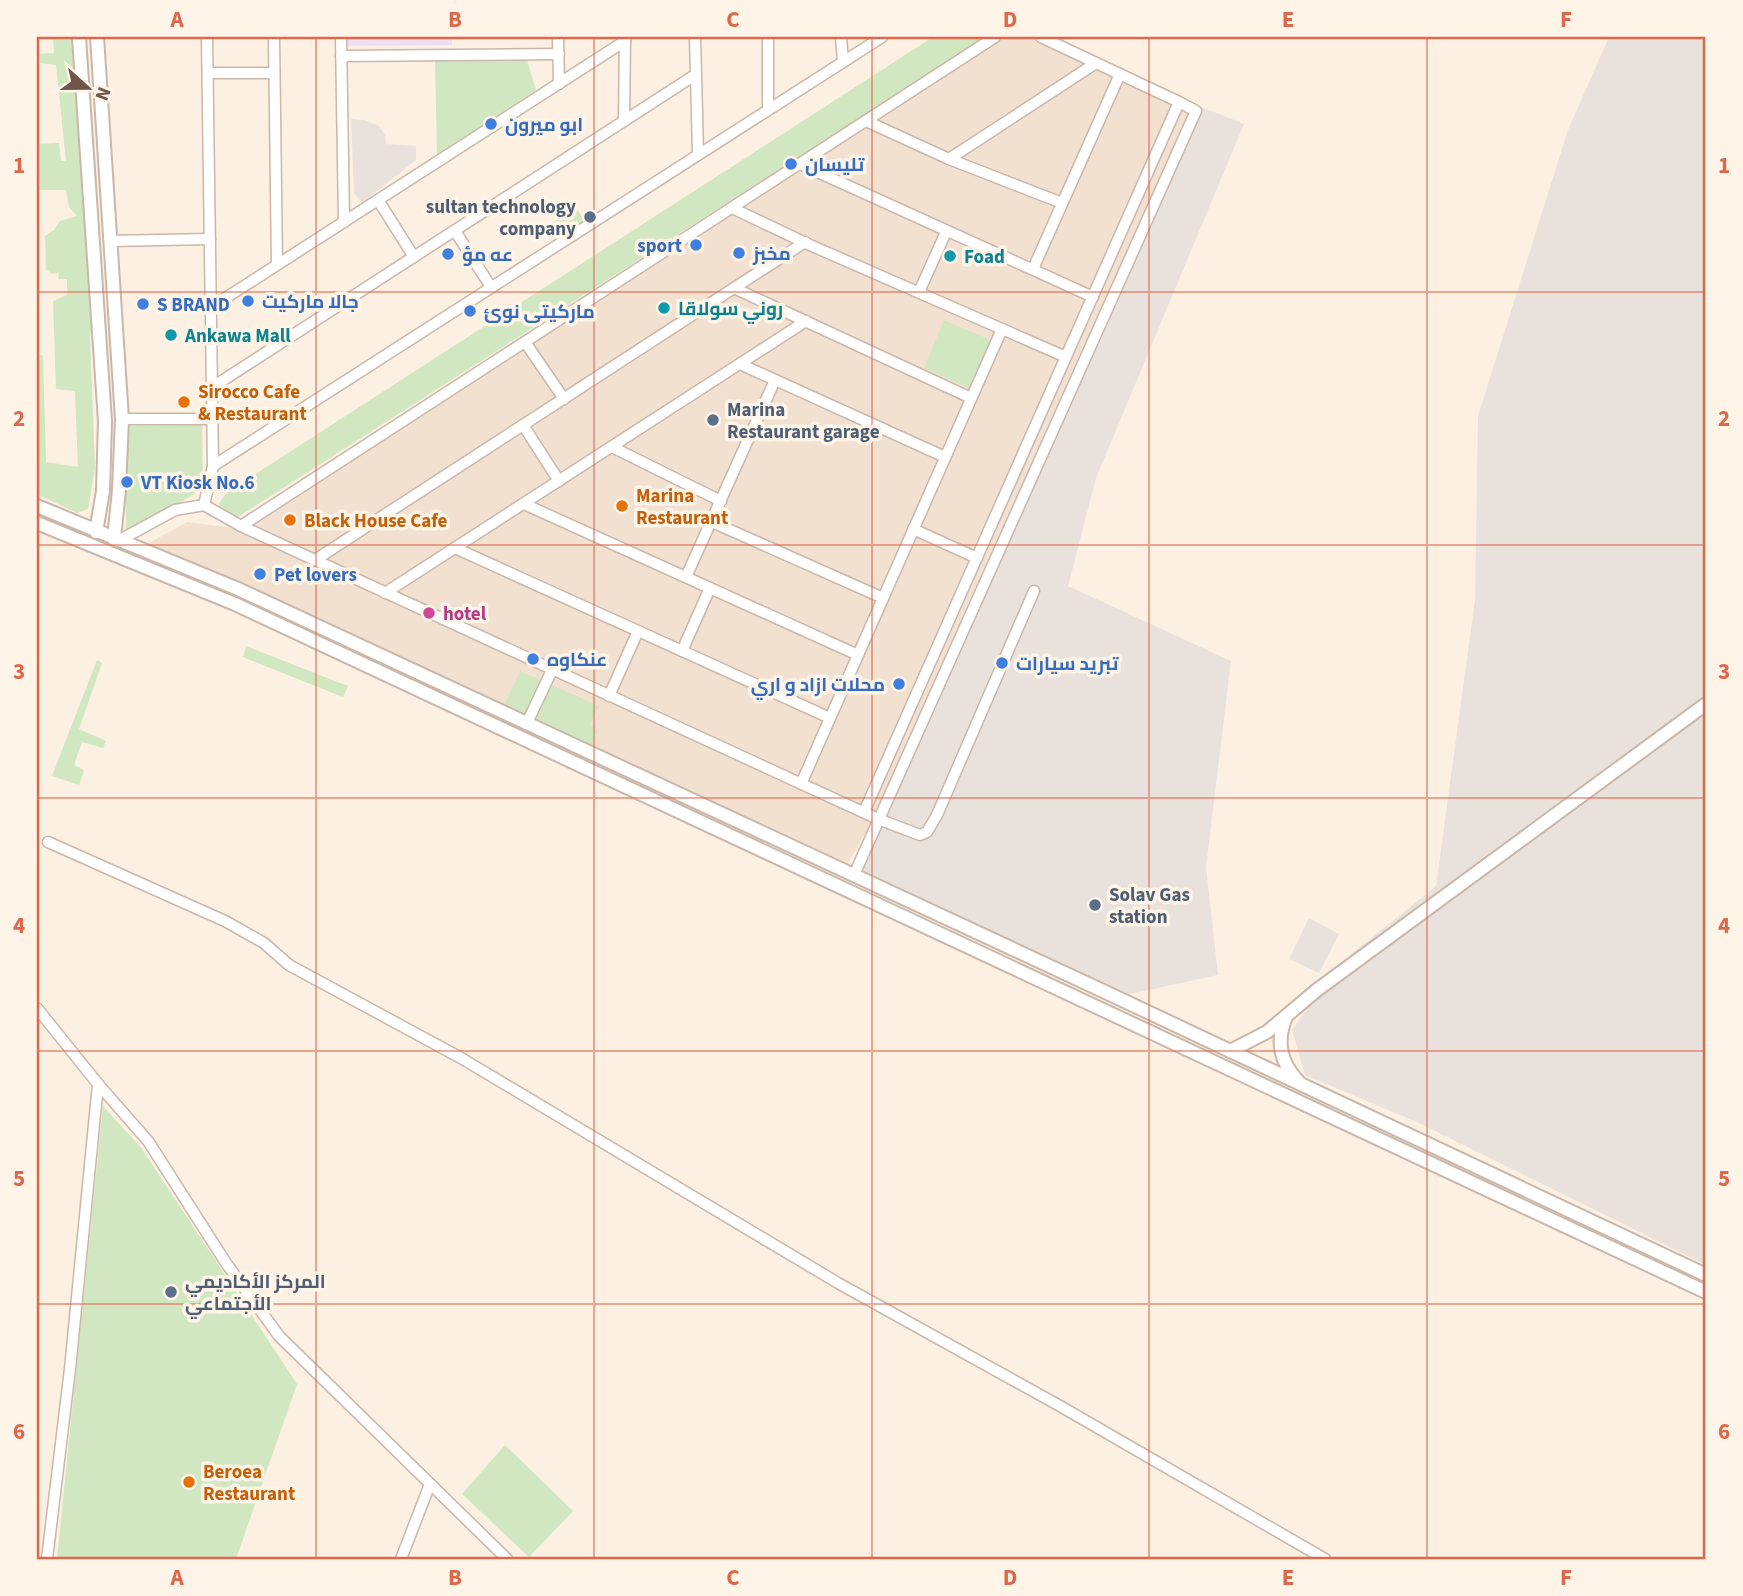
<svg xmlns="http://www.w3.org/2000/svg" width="1743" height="1596" viewBox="0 0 1743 1596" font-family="'Source Sans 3',Cairo,sans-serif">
  <rect width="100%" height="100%" fill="#fbf0e1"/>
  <!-- residential -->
  <path fill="#f2e1d0" d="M 999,37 L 1030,37 L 1194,103 L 1018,490 L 877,813 L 846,867 L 142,547 L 187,522 L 233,528 Z"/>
  <!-- industrial -->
  <g fill="#e9e2dc">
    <path d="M 1609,37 L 1706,37 L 1706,1265 L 1417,1122 L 1305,1075 L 1292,1030 L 1338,965 L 1436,886 L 1475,600 L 1478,416 L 1568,130 Z"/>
    <path d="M 1194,104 L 1244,124 L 1096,478 L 1068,586 L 1231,661 L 1206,867 L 1218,975 L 1111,998 L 849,880 L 1018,490 Z"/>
    <path d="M 351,119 L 364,120 L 379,126 L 385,135 L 386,144 L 416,146 L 416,160 L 362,203 L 354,193 Z"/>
    <path d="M 1309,918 L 1339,934 L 1319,973 L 1289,959 Z"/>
  </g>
  <!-- education -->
  <path fill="#eddef6" d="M 347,37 L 452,37 L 452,45 L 347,46 Z"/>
  <!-- green -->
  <g fill="#d1e7c1">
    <path d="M 53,37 L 74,37 L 93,314 L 90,337 L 95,468 L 88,509 L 77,513 L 37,494 L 39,355 L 43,356 L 46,462 L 78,467 L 75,391 L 56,389 L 53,301 L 67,295 L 67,279 L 58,279 L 59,273 L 52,274 L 46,269 L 45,236 L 54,230 L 60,221 L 77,216 L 69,207 L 66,190 L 37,190 L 37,144 L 59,143 L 61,161 L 66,161 L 56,65 L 40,63 L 39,54 L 54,53 Z"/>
    <path d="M 933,37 L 985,37 L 235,519 L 220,510 L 219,504 L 226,493 Z"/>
    <path d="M 526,57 L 536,90 L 437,155 L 435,60 Z"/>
    <path d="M 576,208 L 588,226 L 559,244 L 547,226 Z"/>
    <path d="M 944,320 L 993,341 L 972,389 L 924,368 Z"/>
    <path d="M 202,425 L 203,488 L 126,537 L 125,426 Z"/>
    <path d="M 246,646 L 348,686 L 343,697 L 243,657 Z"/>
    <path d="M 97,660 L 102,663 L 79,729 L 106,741 L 103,748 L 82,742 L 74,765 L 84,770 L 79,785 L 52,776 Z"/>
    <path d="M 520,671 L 599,706 L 590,725 L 598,730 L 591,747 L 503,708 Z"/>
    <path d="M 103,1106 L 142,1149 L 297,1384 L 236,1559 L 57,1559 Z"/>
    <path d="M 505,1445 L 573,1511 L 529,1557 L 462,1494 Z"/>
  </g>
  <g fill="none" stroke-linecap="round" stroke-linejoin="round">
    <!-- minor casing -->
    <g stroke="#cab7a9" stroke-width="13">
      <g id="minor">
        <path d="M 274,37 L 277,265"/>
        <path d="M 341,37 L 344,222"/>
        <path d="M 558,37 L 559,84"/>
        <path d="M 695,37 L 698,153"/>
        <path d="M 768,37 L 768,109"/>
        <path d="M 841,37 L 843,61"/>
        <path d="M 341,56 L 559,54"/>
        <path d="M 208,73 L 274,73"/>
        <path d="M 624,121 L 625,37"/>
        <path d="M 866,121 L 949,159 L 1062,203"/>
        <path d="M 949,159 L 1096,63"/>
        <path d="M 800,164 L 1093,297"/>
        <path d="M 378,200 L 414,257"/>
        <path d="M 732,208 L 810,245 L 1066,357"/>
        <path d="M 455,231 L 491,287"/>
        <path d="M 110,241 L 210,239"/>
        <path d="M 1033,269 L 1120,74"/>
        <path d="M 734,288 L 971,398"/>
        <path d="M 919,292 L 946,232"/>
        <path d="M 210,308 L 625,41"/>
        <path d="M 525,342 L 564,399"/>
        <path d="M 740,364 L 945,457"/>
        <path d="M 211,388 L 695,75"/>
        <path d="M 122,419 L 212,419"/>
        <path d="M 523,425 L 559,481"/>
        <path d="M 612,447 L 721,501"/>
        <path d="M 213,466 L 882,37"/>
        <path d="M 524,504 L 858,655"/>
        <path d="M 204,505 L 213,466 L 207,37"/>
        <path d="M 712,522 L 883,598"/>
        <path d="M 241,526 L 995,37"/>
        <path d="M 913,529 L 977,558"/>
        <path d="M 118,541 L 175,510 L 204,505 L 241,526 L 878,819 L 920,835 L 927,832 L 937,815 L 1034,591"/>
        <path d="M 455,548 L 830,718"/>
        <path d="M 315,560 L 805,242"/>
        <path d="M 686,577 L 775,380"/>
        <path d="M 385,593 L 806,321"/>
        <path d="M 682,651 L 710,588"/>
        <path d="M 609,696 L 638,631"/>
        <path d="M 527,723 L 552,670"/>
        <path d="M 801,784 L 1002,329"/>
        <path d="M 864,812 L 1179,102"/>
        <path d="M 48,842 L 225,921 L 264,943 L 289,965 L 461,1058 L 838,1283 L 1060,1406 L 1325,1559"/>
        <path d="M 854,875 L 1195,113 L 1196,111 L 1179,102 L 1041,37"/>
        <path d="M 37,1008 L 98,1084 L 148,1141 L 226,1263 L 279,1336 L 507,1559"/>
        <path d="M 47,1559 L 70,1369 L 98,1084"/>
        <path d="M 401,1559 L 430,1484"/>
      </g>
    </g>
    <!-- tertiary casing -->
    <g stroke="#cab7a9" stroke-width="16">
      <g id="tertiary">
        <path d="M 79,37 L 105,421 L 103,491 L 96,532"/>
        <path d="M 97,37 L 122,419 L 119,490 L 114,539"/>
        <path d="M 37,506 L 238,589 L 1101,990 L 1706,1275"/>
        <path d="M 37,523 L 235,604 L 1706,1292"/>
        <path d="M 1286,1017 C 1276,1040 1280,1063 1298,1081"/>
        <path d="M 1230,1051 L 1267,1032 L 1317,990 L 1706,704"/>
      </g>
    </g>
    <!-- minor -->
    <use href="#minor" stroke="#fff" stroke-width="10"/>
    <!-- tertiary -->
    <use href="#tertiary" stroke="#fff" stroke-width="12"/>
  </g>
  <!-- grid -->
  <path fill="none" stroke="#de684c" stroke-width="2" stroke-opacity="0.55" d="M 316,37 L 316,1559M 594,37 L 594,1559M 872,37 L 872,1559M 1149,37 L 1149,1559M 1427,37 L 1427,1559M 37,292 L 1706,292M 37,545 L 1706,545M 37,798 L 1706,798M 37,1051 L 1706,1051M 37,1304 L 1706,1304"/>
  <!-- markers -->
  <g fill="#3f7fe0" stroke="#fef4e7" stroke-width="2.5">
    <circle cx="491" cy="124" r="7"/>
    <circle cx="791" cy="164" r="7"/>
    <circle cx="696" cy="245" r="7"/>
    <circle cx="739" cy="253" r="7"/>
    <circle cx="448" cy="254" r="7"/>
    <circle cx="248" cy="301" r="7"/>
    <circle cx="143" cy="304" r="7"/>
    <circle cx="470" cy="311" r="7"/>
    <circle cx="127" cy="482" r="7"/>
    <circle cx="260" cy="574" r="7"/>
    <circle cx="533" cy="659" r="7"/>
    <circle cx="1002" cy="663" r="7"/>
    <circle cx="899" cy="684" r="7"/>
  </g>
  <g fill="#5c6f8a" stroke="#fef4e7" stroke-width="2.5">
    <circle cx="590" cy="217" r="7"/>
    <circle cx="713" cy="420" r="7"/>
    <circle cx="1095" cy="905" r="7"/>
    <circle cx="171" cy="1292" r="7"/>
  </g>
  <g fill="#0f9aa8" stroke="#fef4e7" stroke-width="2.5">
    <circle cx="950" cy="256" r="7"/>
    <circle cx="664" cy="308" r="7"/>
    <circle cx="171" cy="335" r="7"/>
  </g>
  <g fill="#e8710a" stroke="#fef4e7" stroke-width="2.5">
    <circle cx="184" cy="402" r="7"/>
    <circle cx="622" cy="506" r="7"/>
    <circle cx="290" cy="520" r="7"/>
    <circle cx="189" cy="1482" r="7"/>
  </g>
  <circle fill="#d1479c" stroke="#fef4e7" stroke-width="2.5" cx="429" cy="613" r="7"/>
  <g text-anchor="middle" stroke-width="7" stroke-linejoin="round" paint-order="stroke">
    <!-- shop labels -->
    <g font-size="19" font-weight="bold" fill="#366cbe" stroke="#fef4e7" text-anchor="start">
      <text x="505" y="131">ابو ميرون</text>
      <text x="805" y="171">تليسان</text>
      <text x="682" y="252" text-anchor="end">sport</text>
      <text x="753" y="260">مخبز</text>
      <text x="462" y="261">عه مؤ</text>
      <text x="262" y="308">جالا ماركيت</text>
      <text x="157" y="311">S BRAND</text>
      <text x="484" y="318">مارکیتی نوئ</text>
      <text x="141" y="489">VT Kiosk No.6</text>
      <text x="274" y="581">Pet lovers</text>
      <text x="547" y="666">عنكاوه</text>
      <text x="1016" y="670">تبريد سيارات</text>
      <text x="885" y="691" text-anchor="end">محلات ازاد و اري</text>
    </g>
    <!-- service labels -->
    <g font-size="19" font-weight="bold" fill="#4e5e75" stroke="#fef4e7" text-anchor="start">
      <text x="576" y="213" text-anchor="end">sultan technology<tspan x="576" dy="22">company</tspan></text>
      <text x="727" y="416">Marina<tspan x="727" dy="22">Restaurant garage</tspan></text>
      <text x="1109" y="901">Solav Gas<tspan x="1109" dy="22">station</tspan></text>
      <text x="185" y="1288">المركز الأكاديمي<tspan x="185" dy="22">الأجتماعي</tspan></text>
    </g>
    <!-- culture labels -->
    <g font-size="19" font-weight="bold" fill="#0d838f" stroke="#fef4e7" text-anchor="start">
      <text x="964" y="263">Foad</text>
      <text x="678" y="315">روني سولاقا</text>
      <text x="185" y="342">Ankawa Mall</text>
    </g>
    <!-- food labels -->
    <g font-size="19" font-weight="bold" fill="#c56008" stroke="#fef4e7" text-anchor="start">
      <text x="198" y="398">Sirocco Cafe<tspan x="198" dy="22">&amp; Restaurant</tspan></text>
      <text x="636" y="502">Marina<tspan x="636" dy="22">Restaurant</tspan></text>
      <text x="304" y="527">Black House Cafe</text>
      <text x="203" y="1478">Beroea<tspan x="203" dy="22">Restaurant</tspan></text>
    </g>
    <!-- hotel labels -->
    <g font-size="19" font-weight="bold" fill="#b23c85" stroke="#fef4e7" text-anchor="start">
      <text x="443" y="620">hotel</text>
    </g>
  </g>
  <!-- border -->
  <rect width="1743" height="1596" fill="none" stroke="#fef4e7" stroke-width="77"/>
  <!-- north arrow -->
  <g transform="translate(88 88) rotate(111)" stroke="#fef4e7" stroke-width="5" paint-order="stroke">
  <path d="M0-5L12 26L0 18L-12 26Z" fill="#70564a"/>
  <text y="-10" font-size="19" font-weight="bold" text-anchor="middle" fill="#70564a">N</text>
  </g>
  <rect x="38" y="38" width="1666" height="1520" fill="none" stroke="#de684c" stroke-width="2.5"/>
  <g font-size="23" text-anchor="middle" font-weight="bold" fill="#de684c">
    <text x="177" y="27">A</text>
    <text x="455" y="27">B</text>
    <text x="733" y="27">C</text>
    <text x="1010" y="27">D</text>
    <text x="1288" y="27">E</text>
    <text x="1566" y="27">F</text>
    <text x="19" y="173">1</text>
    <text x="1724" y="173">1</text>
    <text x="19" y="426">2</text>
    <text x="1724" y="426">2</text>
    <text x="19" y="679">3</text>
    <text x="1724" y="679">3</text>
    <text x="19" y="933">4</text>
    <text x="1724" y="933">4</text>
    <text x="19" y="1186">5</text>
    <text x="1724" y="1186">5</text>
    <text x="19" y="1439">6</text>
    <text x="1724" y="1439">6</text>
    <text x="177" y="1585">A</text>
    <text x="455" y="1585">B</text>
    <text x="733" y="1585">C</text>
    <text x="1010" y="1585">D</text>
    <text x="1288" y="1585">E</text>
    <text x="1566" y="1585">F</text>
  </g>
</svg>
